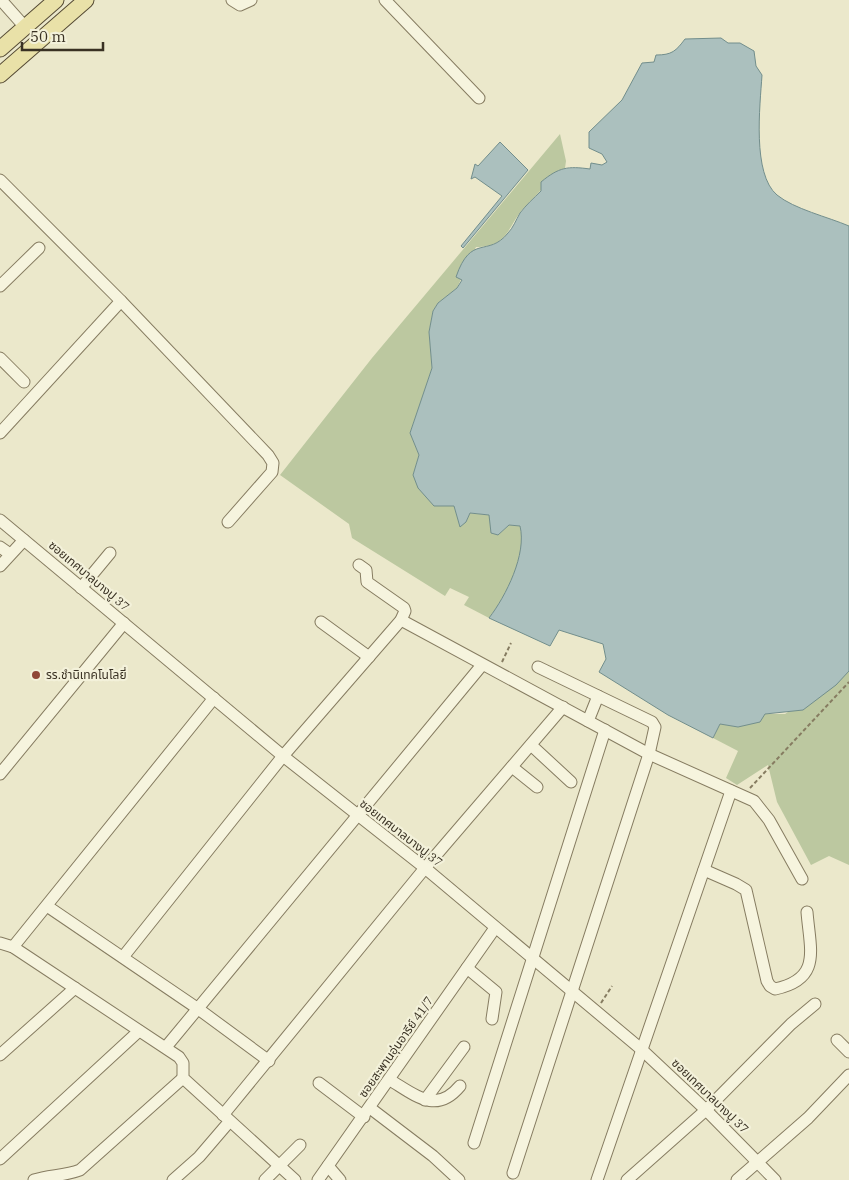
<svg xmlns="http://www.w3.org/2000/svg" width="849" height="1180" viewBox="0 0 849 1180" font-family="'IBM Plex Serif','Noto Sans Thai',serif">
  <rect width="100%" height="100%" fill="#ebe8cb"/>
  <!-- green -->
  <g fill="#bcc8a0">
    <path d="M 560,134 L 566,161 L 565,168 C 548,174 551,180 540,191 C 534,198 527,204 521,211 C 506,232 506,246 476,247 L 457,288 L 438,303 L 433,311 L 429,332 L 432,368 L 410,433 L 419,455 L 413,475 L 454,506 L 458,517 L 466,522 L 470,513 L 489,515 L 498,535 L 509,525 L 520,526 C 527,554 507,596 489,618 L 464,605 L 469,597 L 450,588 L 445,596 L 352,538 L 349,524 L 280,475 L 372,358 Z"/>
    <path d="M 849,671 L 849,865 L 829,856 L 811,865 L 777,802 L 768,765 L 737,785 L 726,778 L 738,751 L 713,738 L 720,724 L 738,727 L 764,714 L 785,714 Z"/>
  </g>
  <!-- water -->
  <g fill="#abc0be" stroke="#728e8c">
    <path d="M 721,38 L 728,43 L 740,43 L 754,51 L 756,66 L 762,75 C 760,106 752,174 777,195 C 794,209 828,217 849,226 L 849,671 L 836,685 L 803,710 L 765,714 L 760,722 L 738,727 L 720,724 L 713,738 L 668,715 L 599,672 L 606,659 L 603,644 L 559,630 L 550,646 L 489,618 C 506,596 527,554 520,526 L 509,525 L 498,535 L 491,533 L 489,515 L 470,513 L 466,522 L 460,527 L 454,506 L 434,506 L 418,488 L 413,475 L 419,455 L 410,433 L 432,368 L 429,332 L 433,311 L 438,303 L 457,288 L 462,280 L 456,277 C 471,233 488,258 508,233 C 513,228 516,220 520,213 C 526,205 534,198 541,191 L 541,182 C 559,167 568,166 590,169 L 591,163 L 602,165 L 607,162 L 602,154 L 589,148 L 589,132 L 622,100 L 642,63 L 654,62 L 656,55 C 672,55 676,51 685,39 Z"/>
    <path d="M 500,142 L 528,170 L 463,248 L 461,246 L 502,196 L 475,177 L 471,179 L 475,164 L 478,166 Z"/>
  </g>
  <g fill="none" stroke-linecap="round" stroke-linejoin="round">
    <!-- minor casing -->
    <g stroke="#867c61" stroke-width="13">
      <g id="minor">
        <path d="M 1,0 L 25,27"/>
        <path d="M 232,0 L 240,5 L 251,0"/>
        <path d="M 385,0 L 479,98"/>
        <path d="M 0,180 L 121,301 L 268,455 L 273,463 L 272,472 L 228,522"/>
        <path d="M 0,286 L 39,248"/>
        <path d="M 0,358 L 24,382"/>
        <path d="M 0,433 L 121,301"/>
        <path d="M 0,520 L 283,756 L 425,868 L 641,1049 L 706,1110 L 775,1180"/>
        <path d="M 0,547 L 10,554"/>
        <path d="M 0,566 L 24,540"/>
        <path d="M 81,588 L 110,553"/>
        <path d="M 401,620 L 649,754 L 754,801 L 769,820 L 802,879"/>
        <path d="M 321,622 L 369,657"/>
        <path d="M 588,721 L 598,696"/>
        <path d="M 531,745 L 571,782"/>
        <path d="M 512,767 L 537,787"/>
        <path d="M 0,774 L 124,623"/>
        <path d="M 704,870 L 736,884 L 746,890 L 767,981 L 770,986 L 775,989 C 822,979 810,950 807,912"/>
        <path d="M 47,906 L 197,1008 L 269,1061"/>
        <path d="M 0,943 L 13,947 L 179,1057 L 183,1063 L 183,1078 L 295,1180"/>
        <path d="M 13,947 L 214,698"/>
        <path d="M 123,957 L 283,756 L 401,620 L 405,611 L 404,608 L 367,582 L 366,570 L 359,565"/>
        <path d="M 467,968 L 496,992 L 492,1019"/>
        <path d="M 837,1040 L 849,1052"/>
        <path d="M 166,1047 L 482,665"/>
        <path d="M 0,1055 L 75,988"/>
        <path d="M 390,1080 C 415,1095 436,1115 460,1086"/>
        <path d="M 319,1083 L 364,1117"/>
        <path d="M 425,1100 L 464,1047"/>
        <path d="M 370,1108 L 433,1156 L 459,1180"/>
        <path d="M 223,1115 L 425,868 L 563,707"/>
        <path d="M 474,1143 L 605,730"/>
        <path d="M 0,1159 L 139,1031"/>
        <path d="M 328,1166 L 340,1180"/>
        <path d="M 513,1173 L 649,754 L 655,727 L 652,722 L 538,667"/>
        <path d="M 34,1180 C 49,1175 65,1176 80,1170 L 183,1078"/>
        <path d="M 173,1180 L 199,1157 L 229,1122"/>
        <path d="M 265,1180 L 300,1145"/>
        <path d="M 318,1180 L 495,928"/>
        <path d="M 597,1180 L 731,791"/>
        <path d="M 627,1180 L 706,1110 L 791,1024 L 815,1004"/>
        <path d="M 737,1180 L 808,1118 L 849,1075"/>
      </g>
    </g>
    <!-- major casing -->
    <g stroke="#554a34" stroke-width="17">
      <g id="major">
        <path d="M 0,49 L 56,0"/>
        <path d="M 0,75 L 86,0"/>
      </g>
    </g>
    <!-- path -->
    <g stroke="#867c61" stroke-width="2" stroke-dasharray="4 2.5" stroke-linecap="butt">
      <path d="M 502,662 L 511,643"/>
      <path d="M 750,788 L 849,682"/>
      <path d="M 601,1003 L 612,986"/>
    </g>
    <!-- minor -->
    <use href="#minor" stroke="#f6f4de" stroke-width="11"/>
    <!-- major -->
    <use href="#major" stroke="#e9e1a8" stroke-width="15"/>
  </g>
  <!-- markers -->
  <circle fill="#904737" stroke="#f3f1da" stroke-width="2" cx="36" cy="675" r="5"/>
  <g text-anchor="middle" stroke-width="4.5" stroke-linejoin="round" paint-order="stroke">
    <!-- street labels -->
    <g font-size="12" fill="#393123" stroke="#f3f1da">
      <text transform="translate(89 576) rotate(40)" y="4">ซอยเทศบาลบางปู 37</text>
      <text transform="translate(401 833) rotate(38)" y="4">ซอยเทศบาลบางปู 37</text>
      <text transform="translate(396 1047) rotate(-55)" y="4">ซอยสะพานอุ่นอารีย์ 41/7</text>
      <text transform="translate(710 1096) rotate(44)" y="4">ซอยเทศบาลบางปู 37</text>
    </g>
    <!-- poi labels -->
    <g font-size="12" fill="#393123" stroke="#f3f1da" text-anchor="start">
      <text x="46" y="679">รร.ชำนิเทคโนโลยี่</text>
    </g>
  </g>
  <!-- scale -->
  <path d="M22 42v8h81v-8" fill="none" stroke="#393123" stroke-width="2.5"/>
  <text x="30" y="42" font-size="15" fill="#393123" stroke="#f3f1da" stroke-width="4" paint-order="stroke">50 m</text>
</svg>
